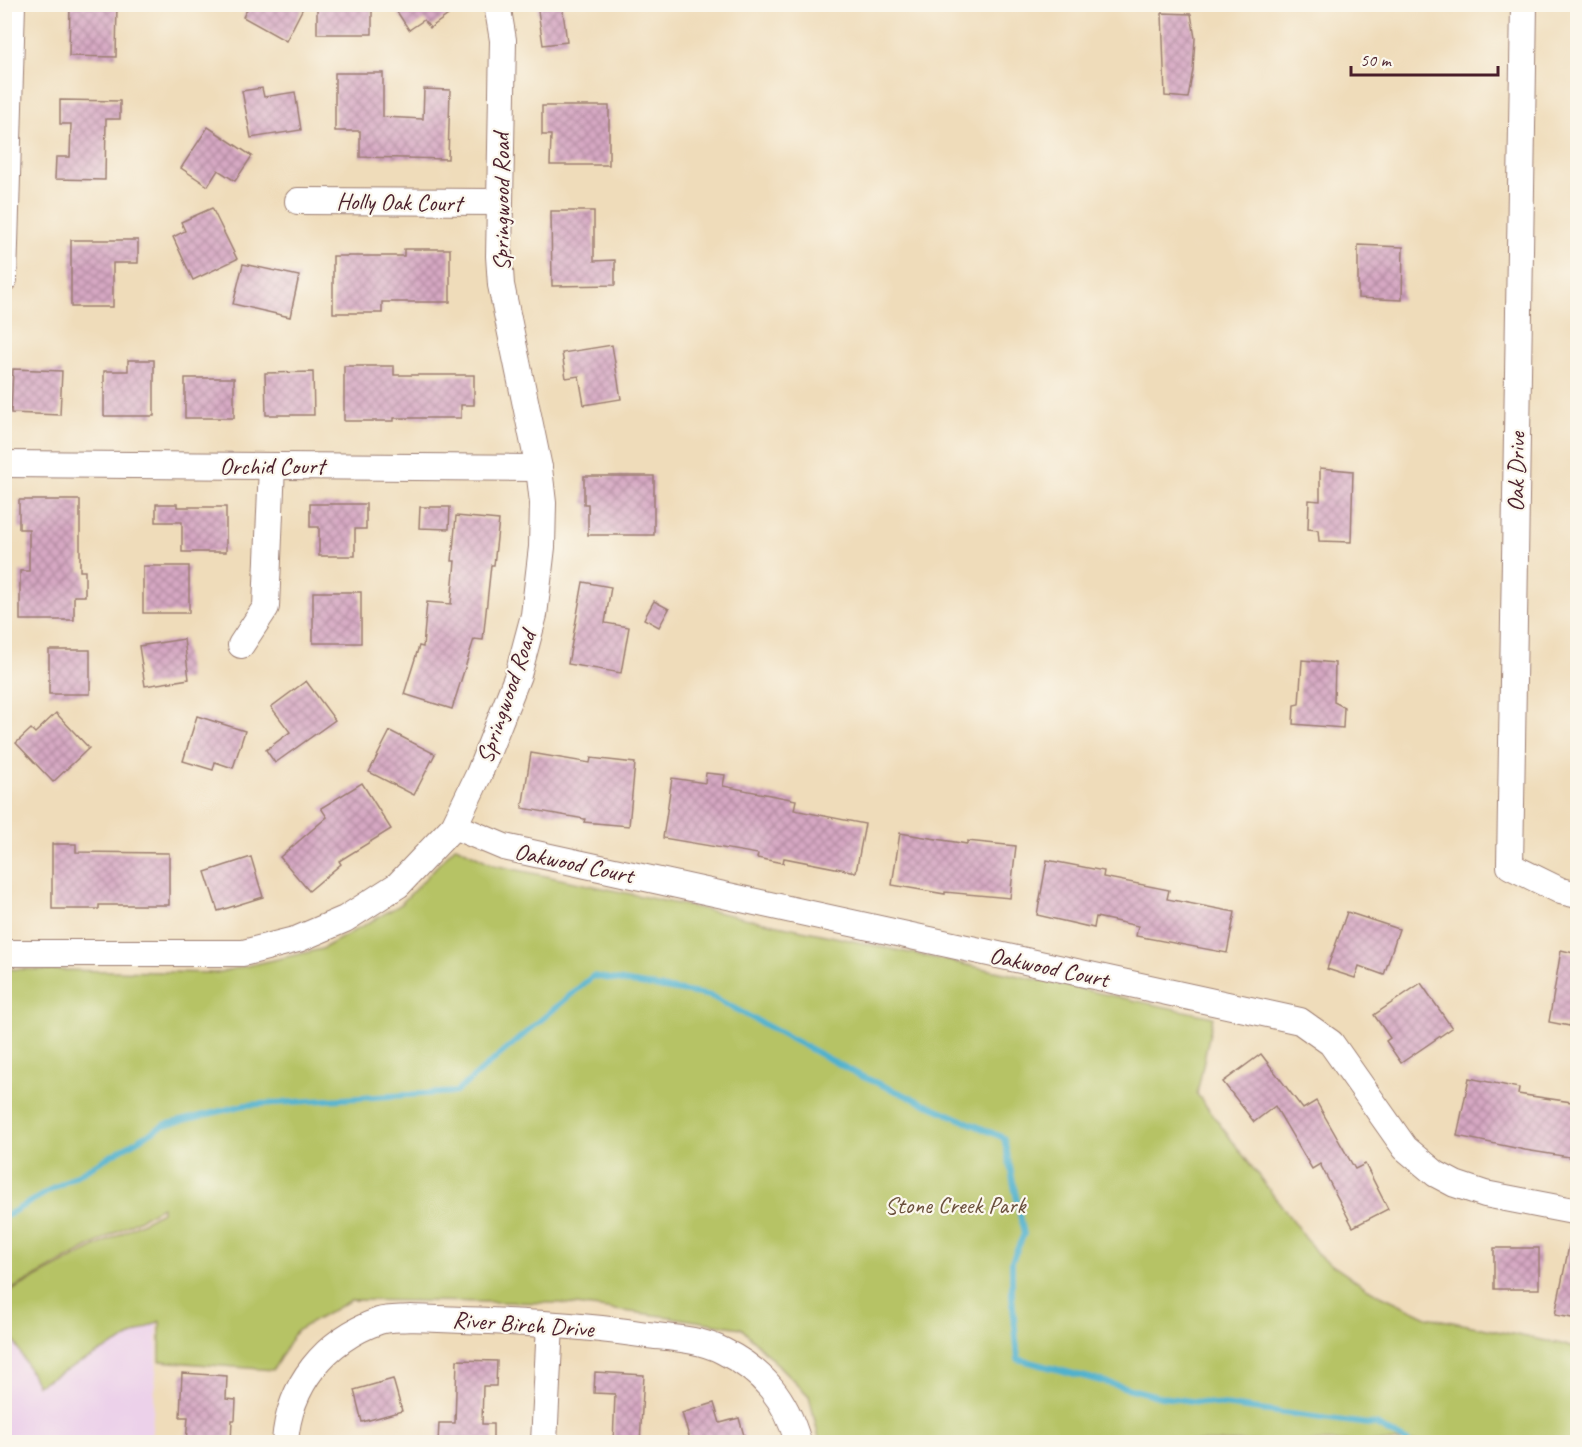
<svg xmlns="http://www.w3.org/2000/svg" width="1582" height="1447" viewBox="0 0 1582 1447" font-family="Caveat,sans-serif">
  <defs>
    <pattern id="building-cross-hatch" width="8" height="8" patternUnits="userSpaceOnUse" patternTransform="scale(1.5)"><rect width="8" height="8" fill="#d6a8c3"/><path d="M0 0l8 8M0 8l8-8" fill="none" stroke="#b0889f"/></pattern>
  </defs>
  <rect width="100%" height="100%" fill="#fbf7ec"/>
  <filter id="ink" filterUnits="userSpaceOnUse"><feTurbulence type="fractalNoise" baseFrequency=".0167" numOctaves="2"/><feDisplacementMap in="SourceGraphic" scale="12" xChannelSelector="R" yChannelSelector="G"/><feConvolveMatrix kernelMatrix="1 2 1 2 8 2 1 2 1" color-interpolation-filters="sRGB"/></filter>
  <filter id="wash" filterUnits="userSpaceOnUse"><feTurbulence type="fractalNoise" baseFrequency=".008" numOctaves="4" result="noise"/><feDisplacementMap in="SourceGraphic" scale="24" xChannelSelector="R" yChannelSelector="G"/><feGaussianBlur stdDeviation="1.35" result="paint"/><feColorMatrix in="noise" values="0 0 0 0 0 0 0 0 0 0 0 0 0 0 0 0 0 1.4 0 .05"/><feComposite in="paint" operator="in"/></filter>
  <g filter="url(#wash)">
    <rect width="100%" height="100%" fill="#efdcba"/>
    <!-- built -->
    <path fill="#ecd1ea" d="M 159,1216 L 157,1359 L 151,1442 L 5,1442 L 4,1304 Z"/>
    <!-- park -->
    <path fill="#b6c365" stroke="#807148" stroke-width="1.5" d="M 456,846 L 494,865 L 1213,1017 L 1197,1094 L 1319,1256 L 1368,1289 L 1427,1317 L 1577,1347 L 1577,1442 L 820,1442 L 809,1396 L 741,1328 L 670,1317 L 560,1303 L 351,1300 L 296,1331 L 273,1370 L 160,1361 L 160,1321 L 37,1385 L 5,1323 L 5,1294 L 162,1212 L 162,1207 L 5,1293 L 5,969 L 216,973 L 322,949 L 400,905 Z"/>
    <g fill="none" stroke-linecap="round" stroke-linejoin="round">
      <!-- stream -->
      <path stroke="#4fb1cd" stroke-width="6" d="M 4,1217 L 164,1125 L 245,1105 L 456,1092 L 593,976 L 711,996 L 861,1076 L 1004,1138 L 1024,1234 L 1012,1261 L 1012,1296 L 1018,1359 L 1161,1397 L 1376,1425 L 1408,1442"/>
    </g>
    <g id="blocks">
      <!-- building -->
      <g fill="url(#building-cross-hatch)">
        <path d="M 70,4 L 117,4 L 116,57 L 69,56 Z"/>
        <path d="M 250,4 L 305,4 L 286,41 L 243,17 Z"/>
        <rect x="317" y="4" width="55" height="30"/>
        <path d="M 392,4 L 447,4 L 442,8 L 448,15 L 430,28 L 424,20 L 409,30 Z"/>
        <path d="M 537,4 L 562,4 L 567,42 L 543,45 Z"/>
        <path d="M 1162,13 L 1191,14 L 1195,38 L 1193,70 L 1188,98 L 1165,96 Z"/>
        <path d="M 335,73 L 383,73 L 383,117 L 423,119 L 424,89 L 450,90 L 448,159 L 360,157 L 360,131 L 335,131 Z"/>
        <path d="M 262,88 L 264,97 L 295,92 L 301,130 L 251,138 L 242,91 Z"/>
        <path d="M 60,100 L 120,101 L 120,119 L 106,119 L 105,180 L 55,179 L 56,157 L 70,157 L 71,124 L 60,124 Z"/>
        <path d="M 542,106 L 609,106 L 609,165 L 550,165 L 551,135 L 542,135 Z"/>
        <path d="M 208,127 L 252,156 L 235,181 L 218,170 L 208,186 L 181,168 Z"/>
        <path d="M 212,208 L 237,259 L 193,280 L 173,237 L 185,231 L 181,222 Z"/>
        <path d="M 551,211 L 594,211 L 594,261 L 615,260 L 615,285 L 552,286 Z"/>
        <path d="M 71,240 L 138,240 L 138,263 L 113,263 L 113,307 L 71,307 Z"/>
        <path d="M 1358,245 L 1403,247 L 1402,300 L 1358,298 Z"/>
        <path d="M 404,249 L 450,249 L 450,302 L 382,302 L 382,313 L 333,313 L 333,256 L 404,256 Z"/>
        <path d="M 243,264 L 299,276 L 290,317 L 233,304 Z"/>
        <path d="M 612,345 L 621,399 L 584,405 L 579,376 L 566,378 L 562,353 Z"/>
        <path d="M 128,360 L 154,360 L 154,416 L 104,416 L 104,371 L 128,371 Z"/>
        <path d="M 344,366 L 394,366 L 394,375 L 474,375 L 474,405 L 461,405 L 461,418 L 394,418 L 394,421 L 344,421 Z"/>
        <path d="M 13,369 L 62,371 L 60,415 L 11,413 Z"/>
        <path d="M 313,372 L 314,415 L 266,415 L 265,373 Z"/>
        <rect x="185" y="378" width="49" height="40"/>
        <path d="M 1320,468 L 1353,471 L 1351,542 L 1319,541 L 1318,530 L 1308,529 L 1309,500 L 1320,501 Z"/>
        <path d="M 584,476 L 654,476 L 654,535 L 588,535 L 588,504 L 584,504 Z"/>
        <path d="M 19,500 L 80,500 L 80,571 L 85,571 L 85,596 L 74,596 L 74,620 L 20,620 L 20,571 L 29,571 L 29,529 L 19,529 Z"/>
        <path d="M 156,504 L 177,504 L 177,507 L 226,507 L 226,552 L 182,552 L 182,522 L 156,522 Z"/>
        <path d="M 310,504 L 366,504 L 366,529 L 355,529 L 355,556 L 319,556 L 319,527 L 310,527 Z"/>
        <path d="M 420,507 L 450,507 L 449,529 L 419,528 Z"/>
        <path d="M 456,516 L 499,520 L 494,565 L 491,565 L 483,640 L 474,639 L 452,709 L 404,694 L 419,646 L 423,647 L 427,602 L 451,604 L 455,561 L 452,561 Z"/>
        <rect x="143" y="566" width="46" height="47"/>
        <path d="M 583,582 L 611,587 L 605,623 L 629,627 L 621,673 L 568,664 Z"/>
        <rect x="313" y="592" width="48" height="51"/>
        <path d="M 654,601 L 669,609 L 659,627 L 644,619 Z"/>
        <path d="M 184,639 L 189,679 L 145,686 L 139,646 Z"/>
        <rect x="49" y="650" width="41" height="44"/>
        <path d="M 1302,660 L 1335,663 L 1334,702 L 1344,707 L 1343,728 L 1293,724 L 1294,705 L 1299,704 Z"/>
        <path d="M 306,681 L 335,720 L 275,763 L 266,750 L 290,732 L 271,707 Z"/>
        <path d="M 56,713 L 89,748 L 53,782 L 16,743 L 31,729 L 35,733 Z"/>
        <path d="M 197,716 L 245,731 L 233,768 L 215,762 L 213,770 L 183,761 Z"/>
        <path d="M 390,731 L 435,754 L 414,795 L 369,772 Z"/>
        <path d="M 531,753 L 590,763 L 591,758 L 635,763 L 629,826 L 584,822 L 585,819 L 522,808 Z"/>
        <path d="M 706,773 L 725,775 L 723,786 L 796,800 L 794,810 L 865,824 L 856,872 L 784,858 L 783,863 L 757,858 L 758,854 L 663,838 L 672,778 L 705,783 Z"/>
        <path d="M 362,783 L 391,829 L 339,861 L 341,864 L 309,891 L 280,857 L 327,817 L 321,808 Z"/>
        <path d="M 900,833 L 967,844 L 967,841 L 1016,846 L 1010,898 L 945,892 L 945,894 L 892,885 Z"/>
        <path d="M 52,844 L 76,844 L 76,852 L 169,853 L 169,905 L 99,905 L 99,909 L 52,909 Z"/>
        <path d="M 251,857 L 263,897 L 218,911 L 205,872 Z"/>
        <path d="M 1047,860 L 1104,871 L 1103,877 L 1169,890 L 1167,899 L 1235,912 L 1227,953 L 1136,936 L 1138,926 L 1096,917 L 1094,928 L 1037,915 Z"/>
        <path d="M 1347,912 L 1399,929 L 1384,975 L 1359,966 L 1355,978 L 1327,969 Z"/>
        <path d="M 1561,950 L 1578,954 L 1578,1005 L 1574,1004 L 1570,1026 L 1549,1022 Z"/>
        <path d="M 1421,983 L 1452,1028 L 1401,1063 L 1386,1041 L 1390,1038 L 1374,1015 Z"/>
        <path d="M 1261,1054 L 1303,1109 L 1316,1101 L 1355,1169 L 1365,1164 L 1388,1209 L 1353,1227 L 1320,1164 L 1312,1169 L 1275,1106 L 1254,1122 L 1223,1082 Z"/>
        <path d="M 1469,1078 L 1519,1088 L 1518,1094 L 1578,1103 L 1578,1140 L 1575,1158 L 1525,1150 L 1457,1136 Z"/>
        <path d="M 1570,1241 L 1578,1242 L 1578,1319 L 1555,1315 Z"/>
        <rect x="1494" y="1248" width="45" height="41"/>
        <path d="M 457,1360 L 497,1361 L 496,1386 L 483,1386 L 482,1424 L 493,1424 L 493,1443 L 438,1443 L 439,1423 L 455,1423 Z"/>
        <path d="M 595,1372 L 644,1375 L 640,1443 L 613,1443 L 615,1394 L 594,1393 Z"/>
        <path d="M 182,1373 L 227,1376 L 226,1399 L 236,1400 L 235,1420 L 232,1420 L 231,1443 L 186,1443 L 188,1417 L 180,1417 Z"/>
        <path d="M 393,1379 L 402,1411 L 362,1422 L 354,1390 Z"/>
        <path d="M 714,1403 L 720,1423 L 739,1418 L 745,1439 L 734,1443 L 691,1443 L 682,1413 Z"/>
      </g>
    </g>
  </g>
  <g filter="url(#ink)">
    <use href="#blocks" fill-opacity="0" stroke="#9c7e72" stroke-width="1.5"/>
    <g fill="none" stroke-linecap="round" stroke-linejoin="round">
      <!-- minor casing -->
      <g stroke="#9c7e72" stroke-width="28">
        <g id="minor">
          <path d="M 1524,4 L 1510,866 L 1561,891 L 1578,895"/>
          <path d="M 298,201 L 500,202"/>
          <path d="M 4,279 L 12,4"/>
          <path d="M 4,464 L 539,468"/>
          <path d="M 241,645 L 266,607 L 272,466"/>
          <path d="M 454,826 L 504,847 L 1300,1021 L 1331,1043 L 1405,1148 L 1436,1174 L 1455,1184 L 1485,1194 L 1578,1212"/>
          <path d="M 4,953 L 243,953 L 298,939 L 345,919 L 398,885 L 454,826 L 479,774 L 518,675 L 534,615 L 542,547 L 543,503 L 539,468 L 501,285 L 499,256 L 503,40 L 497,4"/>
          <path d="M 285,1442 C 289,1385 325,1340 379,1321 C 389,1318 401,1319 411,1318 C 490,1321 569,1323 647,1335 C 672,1338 700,1339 723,1351 C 763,1371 786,1399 798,1442"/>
          <path d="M 544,1442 L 550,1325"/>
        </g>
      </g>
      <!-- minor -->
      <use href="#minor" stroke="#fff" stroke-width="26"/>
    </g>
  </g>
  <g text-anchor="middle" stroke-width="4.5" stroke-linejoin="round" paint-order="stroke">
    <!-- street labels -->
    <g font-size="24" fill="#4a1f2b" stroke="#fbf7ec">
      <text transform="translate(399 202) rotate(1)" y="8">Holly Oak Court</text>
      <text transform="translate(501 202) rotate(-90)" y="8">Springwood Road</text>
      <text x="272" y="474">Orchid Court</text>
      <text transform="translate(1516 472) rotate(-89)" y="8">Oak Drive</text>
      <text transform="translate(506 697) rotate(-71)" y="8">Springwood Road</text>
      <text transform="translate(574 863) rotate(12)" y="8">Oakwood Court</text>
      <text transform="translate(1049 967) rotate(12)" y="8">Oakwood Court</text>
      <text transform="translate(523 1324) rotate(4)" y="8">River Birch Drive</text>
    </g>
    <!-- park labels -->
    <g font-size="24" fill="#6a503c" stroke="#fbf7ec">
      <text x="955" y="1213">Stone Creek Park</text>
    </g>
  </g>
  <!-- margin -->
  <rect width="1582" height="1447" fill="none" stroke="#fbf7ec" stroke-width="24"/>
  <!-- scale -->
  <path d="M1351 66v9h147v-9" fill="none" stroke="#4a1f2b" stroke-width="3"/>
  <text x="1360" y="66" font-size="18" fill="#4a1f2b" stroke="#fbf7ec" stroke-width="4.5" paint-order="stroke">50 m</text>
</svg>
